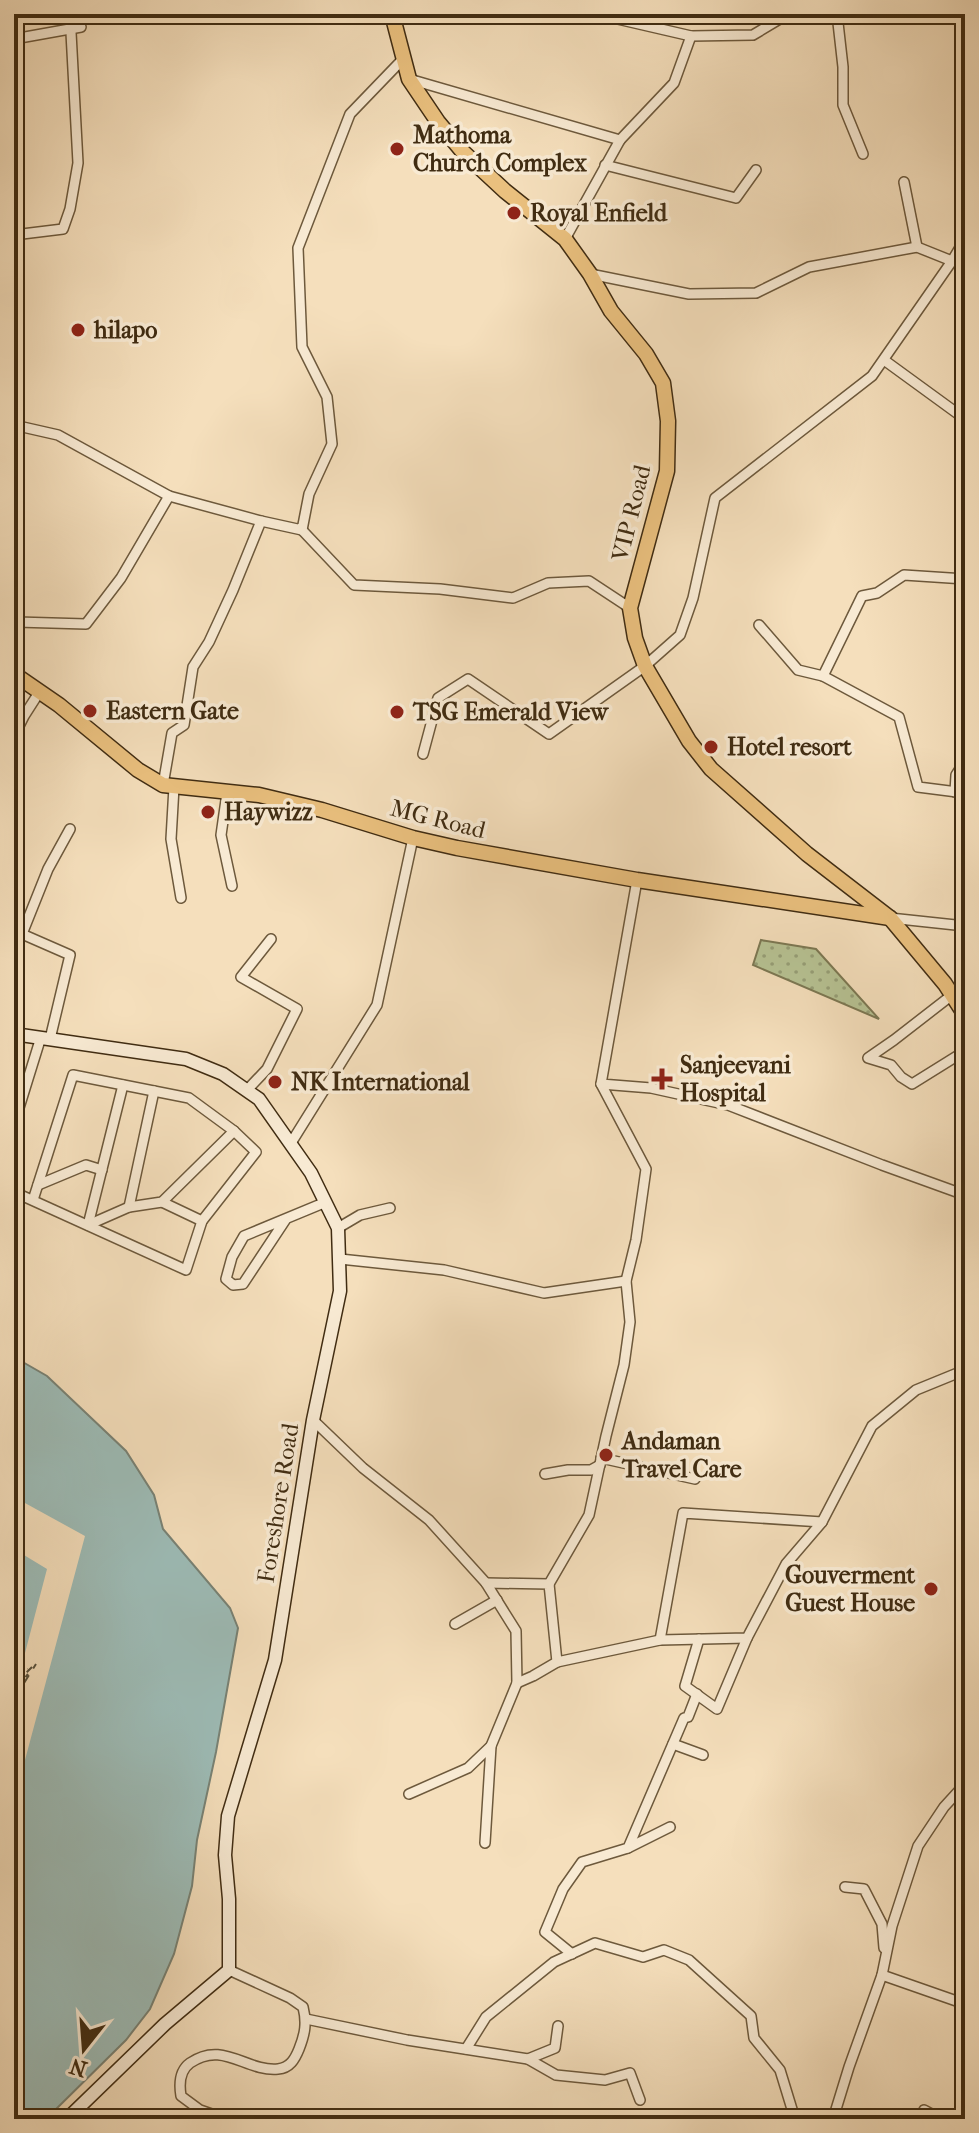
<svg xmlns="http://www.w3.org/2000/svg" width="979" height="2133" viewBox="0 0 979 2133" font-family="'IM FELL French Canon',serif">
  <defs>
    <pattern id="grass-dots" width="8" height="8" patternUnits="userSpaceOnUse" patternTransform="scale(2)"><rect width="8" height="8" fill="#b7c394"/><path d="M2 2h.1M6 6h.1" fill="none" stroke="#969f77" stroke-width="1.8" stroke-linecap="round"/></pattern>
  </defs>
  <rect width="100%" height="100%" fill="#f5dfbc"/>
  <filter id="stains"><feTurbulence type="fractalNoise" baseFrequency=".0025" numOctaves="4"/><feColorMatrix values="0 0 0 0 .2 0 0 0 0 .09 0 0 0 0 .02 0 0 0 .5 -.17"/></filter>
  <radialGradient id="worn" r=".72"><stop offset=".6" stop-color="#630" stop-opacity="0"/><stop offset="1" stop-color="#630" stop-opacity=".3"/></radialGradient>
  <!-- grass -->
  <path fill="url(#grass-dots)" stroke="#7c7853" stroke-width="2" d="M 761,940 L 816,949 L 879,1019 L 753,965 Z"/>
  <!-- water -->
  <path fill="#9dbcb7" stroke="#788275" stroke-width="2" d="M 14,1357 L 47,1376 L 126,1451 L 154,1495 L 163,1529 L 230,1608 L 238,1628 L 216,1752 L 197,1840 L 192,1886 L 174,1954 L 150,2009 L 126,2040 L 46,2119 L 14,2119 Z"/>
  <!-- pier -->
  <path fill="#f5dfbc" d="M 14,1497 L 85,1536 L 14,1801 L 14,1695 L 47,1569 L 14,1549 Z"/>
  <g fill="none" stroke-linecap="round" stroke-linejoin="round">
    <!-- ferry -->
    <g stroke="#57503b" stroke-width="2" stroke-dasharray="10 8" stroke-linecap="butt">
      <path d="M 14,1681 L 28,1669"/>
      <path d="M 14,1683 L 20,1678"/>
      <path d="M 14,1685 L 32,1667"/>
      <path d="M 14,1688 L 22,1680"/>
      <path d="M 14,1691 L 28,1674"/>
      <path d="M 14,1695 L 21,1684"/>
      <path d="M 14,1699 L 36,1664"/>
    </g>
    <!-- minor casing -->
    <g stroke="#6d593c" stroke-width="12">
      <g id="minor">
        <path d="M 596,14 L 691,36 L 753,35 L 788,14"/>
        <path d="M 837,14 L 843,67 L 843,105 L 863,154"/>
        <path d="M 14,39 L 81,27"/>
        <path d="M 409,79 L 620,140 L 674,83 L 691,36"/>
        <path d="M 605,165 L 736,198 L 756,170"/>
        <path d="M 904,182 L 917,247"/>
        <path d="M 14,235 L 63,229 L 70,209 L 78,163 L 70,14"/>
        <path d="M 565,239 L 620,140"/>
        <path d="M 590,274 L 689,294 L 756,293 L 809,267 L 917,247 L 952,261 L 965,239"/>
        <path d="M 884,360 L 965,419"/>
        <path d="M 14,425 L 58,435 L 169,496 L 261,521 L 302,530 L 309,494 L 332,444 L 327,397 L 302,347 L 298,248 L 350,114 L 402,60"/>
        <path d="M 302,530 L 354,585 L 440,589 L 513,598 L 548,583 L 589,581 L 630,608"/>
        <path d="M 14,625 L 17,622 L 86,624 L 121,578 L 169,496"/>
        <path d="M 759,625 L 798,670 L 823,676 L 899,717 L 918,787 L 965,793"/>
        <path d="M 823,676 L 862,596 L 877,593 L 904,575 L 965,579"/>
        <path d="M 14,736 L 24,716 L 40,691"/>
        <path d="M 423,754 L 438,698 L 468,679 L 549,734 L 645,666 L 680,635 L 693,598 L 715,498 L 872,376 L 952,261 L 965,255"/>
        <path d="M 163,785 L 172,733 L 184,725 L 193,667 L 209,642 L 233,590 L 261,521"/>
        <path d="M 174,787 L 171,839 L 181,898"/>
        <path d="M 955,792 L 956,775 L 965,761"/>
        <path d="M 227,793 L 221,835 L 232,886"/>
        <path d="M 637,880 L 601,1084 L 651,1088 L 728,1105 L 882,1165 L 965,1195"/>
        <path d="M 890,918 L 965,926"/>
        <path d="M 952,995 L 894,1040 L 868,1058 L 891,1065 L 901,1077 L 912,1084 L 965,1051"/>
        <path d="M 50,1039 L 70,955 L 22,934 L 48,869 L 70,829"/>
        <path d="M 247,1090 L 267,1069 L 297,1009 L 241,977 L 271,939"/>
        <path d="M 14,1124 L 41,1037"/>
        <path d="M 291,1143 L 377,1005 L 413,838"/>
        <path d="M 38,1185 L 86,1165 L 102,1170"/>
        <path d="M 14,1192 L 186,1270 L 202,1221 L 256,1152 L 234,1131 L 189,1098 L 73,1075 L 33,1200"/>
        <path d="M 162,1202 L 202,1221"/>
        <path d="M 129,1207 L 154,1091"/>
        <path d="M 286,1219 L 243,1284 L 233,1285 L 226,1279 L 232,1257 L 244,1236 L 326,1202"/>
        <path d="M 88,1225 L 129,1207 L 162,1202 L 234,1131"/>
        <path d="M 88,1225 L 123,1085"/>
        <path d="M 338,1228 L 360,1215 L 390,1208"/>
        <path d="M 340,1259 L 444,1270 L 544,1293 L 626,1281"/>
        <path d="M 313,1420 L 363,1468 L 429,1520 L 486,1583 L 516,1631 L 517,1683 L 491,1746 L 485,1843"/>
        <path d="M 601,1458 L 695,1479"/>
        <path d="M 545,1474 L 568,1470 L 591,1470 L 600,1465"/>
        <path d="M 486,1583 L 549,1584 L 557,1662 L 533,1676 L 517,1683"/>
        <path d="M 549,1584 L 589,1515 L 606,1436 L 624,1365 L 630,1322 L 626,1281 L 636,1240 L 646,1169 L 601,1084"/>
        <path d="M 455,1624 L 497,1600"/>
        <path d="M 699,1639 L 685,1686 L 717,1709 L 747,1638"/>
        <path d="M 660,1640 L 683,1513 L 822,1522"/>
        <path d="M 557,1662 L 660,1640 L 747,1638 L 786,1564 L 822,1522 L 872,1426 L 916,1390 L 965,1370"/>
        <path d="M 673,1744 L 703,1755"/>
        <path d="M 409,1794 L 468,1768 L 491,1746"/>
        <path d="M 628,1848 L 670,1827"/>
        <path d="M 845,1887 L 864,1889 L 882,1924 L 884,1948"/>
        <path d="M 572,1954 L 545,1932 L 563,1889 L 582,1862 L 628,1848 L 684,1718 L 688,1717 L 697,1694"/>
        <path d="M 882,1975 L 892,1926 L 918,1846 L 944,1807 L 965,1784"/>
        <path d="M 306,2019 L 407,2040 L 528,2059 L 556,2075 L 605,2080 L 630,2073 L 640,2100"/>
        <path d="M 466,2049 L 486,2017 L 554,1962 L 595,1943 L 643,1957 L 664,1950 L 689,1960 L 751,2016 L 754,2038 L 780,2070 L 795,2119"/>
        <path d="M 528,2059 L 555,2048 L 558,2026"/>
        <path d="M 924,2110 L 941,2119"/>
        <path d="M 226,2119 L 200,2110 L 181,2096 C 179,2084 179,2071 190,2063 C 223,2040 246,2072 278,2069 C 290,2068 295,2059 299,2049 C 305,2034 307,2023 303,2007 L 290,1998 L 229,1970"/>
        <path d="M 833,2119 L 849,2067 L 882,1975 L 965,2004"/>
      </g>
    </g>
    <!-- secondary casing -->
    <g stroke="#402c12" stroke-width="15">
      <path id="secondary" d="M 14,1034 L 186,1059 L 223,1074 L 259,1099 L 311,1173 L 338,1228 L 340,1291 L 313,1420 L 275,1660 L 228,1816 L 225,1855 L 229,1899 L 229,1970 L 165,2024 L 67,2119"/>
    </g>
    <!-- primary casing -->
    <g stroke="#402c12" stroke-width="17">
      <path id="primary" d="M 14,674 L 59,705 L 138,770 L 163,785 L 259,795 L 322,810 L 413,838 L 457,848 L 637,880 L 890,918"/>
    </g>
    <!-- trunk casing -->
    <g stroke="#402c12" stroke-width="17">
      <path id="trunk" d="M 392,14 L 409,79 L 438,122 L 463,152 L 505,191 L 565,239 L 590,274 L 611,311 L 646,354 L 663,383 L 668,421 L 667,471 L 630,608 L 635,638 L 645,666 L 689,741 L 711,769 L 807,854 L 890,918 L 945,984 L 965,1015"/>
    </g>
    <!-- minor -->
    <use href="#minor" stroke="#f8ead3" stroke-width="9"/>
    <!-- secondary -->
    <use href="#secondary" stroke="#f8ead3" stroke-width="12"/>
    <!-- primary -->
    <use href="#primary" stroke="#eac07e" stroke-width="14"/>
    <!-- trunk -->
    <use href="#trunk" stroke="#eac07e" stroke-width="14"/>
  </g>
  <!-- markers -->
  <g fill="#8f2418" stroke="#f8ead3" stroke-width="3">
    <circle cx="397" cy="149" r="8"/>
    <circle cx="514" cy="213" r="8"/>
    <circle cx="78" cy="330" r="8"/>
    <circle cx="90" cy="711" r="8"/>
    <circle cx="397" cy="712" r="8"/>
    <circle cx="711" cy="747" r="8"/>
    <circle cx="208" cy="812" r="8"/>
    <path d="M658 1067h8v8h8v8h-8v8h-8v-8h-8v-8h8z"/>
    <circle cx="275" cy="1082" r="8"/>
    <circle cx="606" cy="1455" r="8"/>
    <circle cx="931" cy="1589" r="8"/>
  </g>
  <g text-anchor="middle" stroke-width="7" stroke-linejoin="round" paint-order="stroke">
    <!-- poi labels -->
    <g font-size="24" font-weight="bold" fill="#402c12" stroke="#f8ead3" text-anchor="start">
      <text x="413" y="143">Mathoma<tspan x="413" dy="28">Church Complex</tspan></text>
      <text x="530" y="221">Royal Enfield</text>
      <text x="94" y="338">hilapo</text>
      <text x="106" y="719">Eastern Gate</text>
      <text x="413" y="720">TSG Emerald View</text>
      <text x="727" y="755">Hotel resort</text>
      <text x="224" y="820">Haywizz</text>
      <text x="680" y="1073">Sanjeevani<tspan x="680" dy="28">Hospital</tspan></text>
      <text x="291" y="1090">NK International</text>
      <text x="622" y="1449">Andaman<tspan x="622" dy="28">Travel Care</tspan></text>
      <text x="915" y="1583" text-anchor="end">Gouverment<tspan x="915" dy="28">Guest House</tspan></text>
    </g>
    <!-- street labels -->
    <g font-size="24" fill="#402c12" stroke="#f8ead3">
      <text transform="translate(631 513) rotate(-76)" y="8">VIP Road</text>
      <text transform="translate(438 819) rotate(14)" y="8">MG Road</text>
      <text transform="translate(278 1503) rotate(-81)" y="8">Foreshore Road</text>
    </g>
  </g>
  <!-- margin -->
  <rect width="979" height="2133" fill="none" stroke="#f5dfbc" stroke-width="48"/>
  <rect x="16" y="16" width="947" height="2101" fill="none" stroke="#402c12" stroke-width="4"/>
  <rect x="24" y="24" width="931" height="2085" fill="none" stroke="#402c12" stroke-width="2"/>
  <!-- north arrow -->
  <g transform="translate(84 2049) rotate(197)" stroke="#f8ead3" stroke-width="6" paint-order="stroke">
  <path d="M0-6L14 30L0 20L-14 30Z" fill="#402c12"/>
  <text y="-12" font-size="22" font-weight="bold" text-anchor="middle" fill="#402c12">N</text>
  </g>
  <rect width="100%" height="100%" filter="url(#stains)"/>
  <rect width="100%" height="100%" fill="url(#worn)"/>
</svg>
